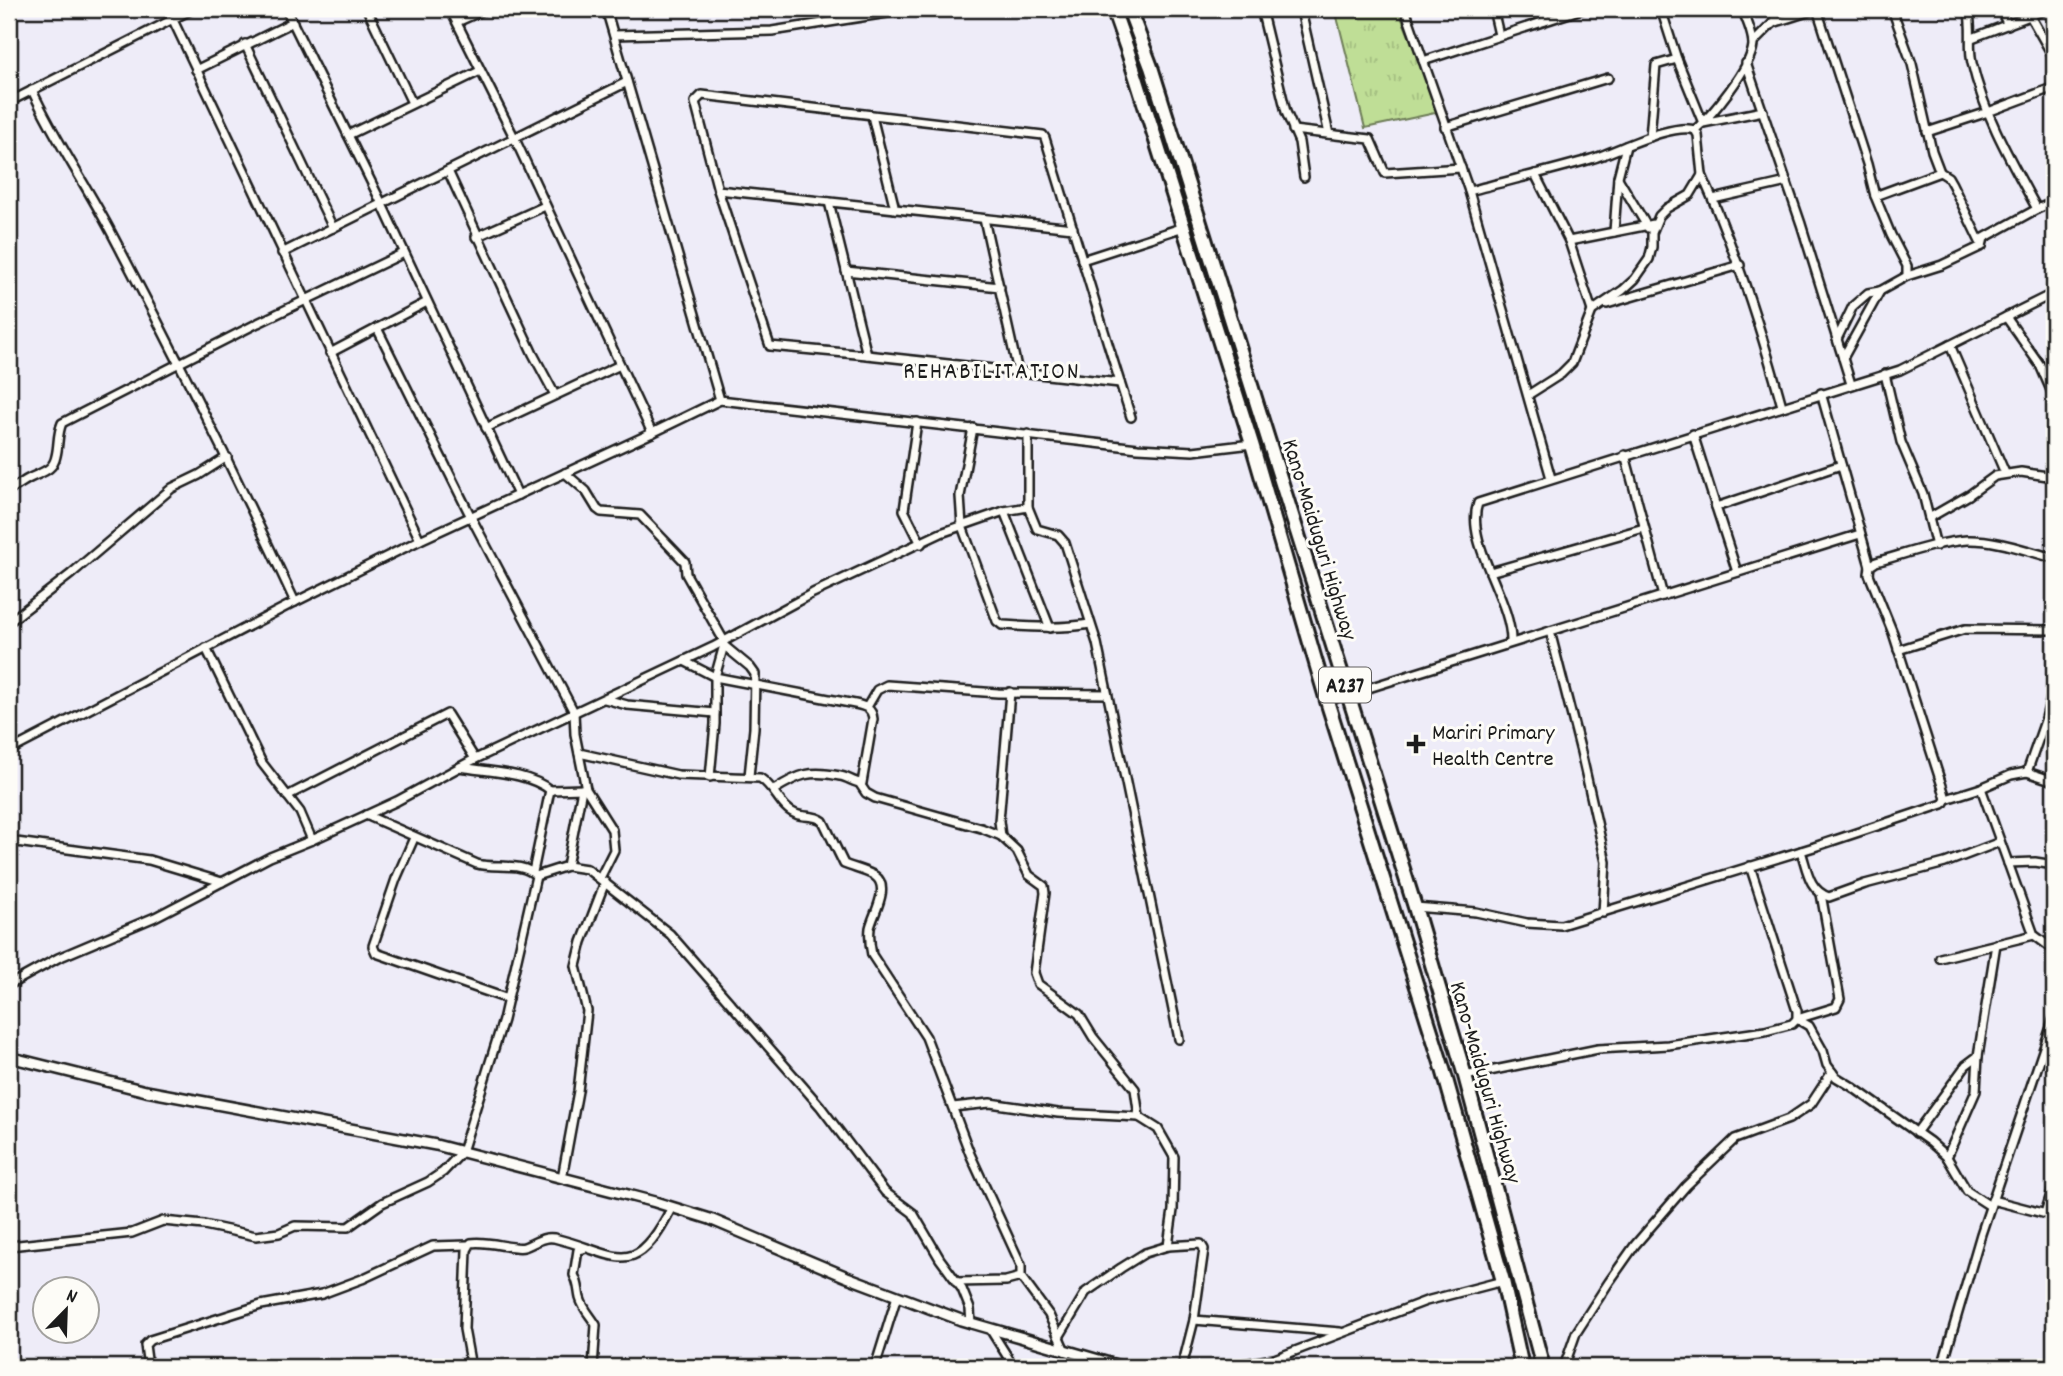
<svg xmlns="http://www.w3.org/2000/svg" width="2063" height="1376" viewBox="0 0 2063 1376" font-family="Dekko,sans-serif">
  <defs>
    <pattern id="grass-tufts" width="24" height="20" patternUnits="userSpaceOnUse" patternTransform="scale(1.75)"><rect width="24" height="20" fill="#bfde96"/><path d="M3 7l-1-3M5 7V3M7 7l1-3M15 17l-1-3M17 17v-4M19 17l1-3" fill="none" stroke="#a4be81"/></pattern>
  </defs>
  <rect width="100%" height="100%" fill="#eeecf8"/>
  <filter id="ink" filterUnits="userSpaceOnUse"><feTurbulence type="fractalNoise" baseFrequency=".0143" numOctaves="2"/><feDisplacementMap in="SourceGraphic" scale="14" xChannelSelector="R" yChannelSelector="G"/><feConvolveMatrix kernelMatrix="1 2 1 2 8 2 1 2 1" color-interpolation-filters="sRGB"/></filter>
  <g filter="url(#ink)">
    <!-- grass -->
    <path fill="url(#grass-tufts)" stroke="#6e7d59" stroke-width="2" d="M 1335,9 L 1398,9 L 1440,112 L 1365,128 Z"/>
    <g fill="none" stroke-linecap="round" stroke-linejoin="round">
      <!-- minor casing -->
      <g stroke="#1c1c1c" stroke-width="12">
        <g id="minor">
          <path d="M 286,9 L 381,202 L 518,495"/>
          <path d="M 367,9 L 412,103"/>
          <path d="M 450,9 L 514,137 L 652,433"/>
          <path d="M 606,9 L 720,400 L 1138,448 L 1193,451 L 1252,444"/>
          <path d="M 1261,9 L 1286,112 L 1299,142 L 1304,177"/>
          <path d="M 1405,9 L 1469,191 L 1551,478"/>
          <path d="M 1493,9 L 1499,35"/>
          <path d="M 1892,9 L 1912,64 L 1932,151 L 1940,172 L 1948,177 L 1952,184 L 1982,246 L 1942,265 L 1907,276"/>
          <path d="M 1968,9 C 1973,27 1968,46 1972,63 C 1984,115 2012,163 2037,209 L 1984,238 L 1982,246"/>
          <path d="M 2000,9 L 2008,25"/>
          <path d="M 2026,9 L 2054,58"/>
          <path d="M 1302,15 L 1329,134"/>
          <path d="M 173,20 L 420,540 L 652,433 L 720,400"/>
          <path d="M 1544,21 L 1545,9"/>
          <path d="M 457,22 L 486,9"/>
          <path d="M 1773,23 L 1778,9"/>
          <path d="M 614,35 L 772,31 L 913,9"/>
          <path d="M 1972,38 L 2048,9"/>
          <path d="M 1753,43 L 1773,23 L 1817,9 L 1867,164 L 1875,196 L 1891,235 L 1907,266 L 1907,276 L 1880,291 L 1868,293 L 1853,306 L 1837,339"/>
          <path d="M 245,44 L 333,228"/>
          <path d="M 1677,59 L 1703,123 L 1763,111"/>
          <path d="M 1423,61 L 1582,9"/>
          <path d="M 1746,63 L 1801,224 L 1851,384"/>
          <path d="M 196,70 L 293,22"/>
          <path d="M 32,90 C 55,140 87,186 112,234 C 176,355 237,477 295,602"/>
          <path d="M 9,102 L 193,9"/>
          <path d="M 872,116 L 895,209"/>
          <path d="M 1445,127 L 1608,78"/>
          <path d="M 1293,130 L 1370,139 L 1385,173 L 1461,168"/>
          <path d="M 1695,130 C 1712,115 1751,68 1753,45 C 1753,35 1746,18 1742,9"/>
          <path d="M 1927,132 L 1988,112 L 2049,89 L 2054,89"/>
          <path d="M 348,135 L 480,71"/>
          <path d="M 1650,137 L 1656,65 L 1677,59 L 1661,9"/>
          <path d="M 448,171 L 533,354 L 555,395"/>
          <path d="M 1535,174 L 1569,241 L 1654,224"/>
          <path d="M 1702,175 C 1736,251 1760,325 1782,406"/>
          <path d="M 1618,178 L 1648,228"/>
          <path d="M 718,190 L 770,346 L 867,355 L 829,202"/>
          <path d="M 1469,191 C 1510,180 1551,171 1591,159 C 1616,152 1672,122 1695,130 L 1698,135 L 1702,175 L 1690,195 L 1667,208 L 1659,216 L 1652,233 L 1652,247 L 1649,259 L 1635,279 L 1623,290 L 1592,311 L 1572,363 L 1561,374 L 1528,395"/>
          <path d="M 1875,196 L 1940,172"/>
          <path d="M 1713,199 L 1787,182"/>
          <path d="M 2037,209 L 2054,202"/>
          <path d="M 984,219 L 1018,372"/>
          <path d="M 1073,228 L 718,190 L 695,102 L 702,95 L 1043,135 L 1045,138 C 1074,231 1101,324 1131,417"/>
          <path d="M 1614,232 L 1618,177 L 1626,146"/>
          <path d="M 476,237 L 545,206"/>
          <path d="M 1569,241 L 1592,311"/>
          <path d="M 282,253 L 627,82"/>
          <path d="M 1082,260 L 1184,227"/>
          <path d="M 846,271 L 1000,287"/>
          <path d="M 1607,304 L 1740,265"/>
          <path d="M 2006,317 L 2040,365 L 2054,397"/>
          <path d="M 377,328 L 471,517 L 574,712 L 575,734 L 586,789 L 612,830 L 614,850 L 600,878"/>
          <path d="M 1950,345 L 2005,473"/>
          <path d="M 330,353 L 427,302"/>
          <path d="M 867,355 L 1120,383"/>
          <path d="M 1843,358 L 1880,291"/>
          <path d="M 1885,374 L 1901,442 L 1923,494 L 1936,546"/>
          <path d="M 1821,393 L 1870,566"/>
          <path d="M 917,422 L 904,510 L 921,544"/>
          <path d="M 486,428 L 620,365"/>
          <path d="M 973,428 L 960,496 L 962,526 L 997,621 L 1002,625 C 1032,627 1060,629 1090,624"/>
          <path d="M 1028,434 L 1028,507 L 1037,529 L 1058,535 L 1065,543 L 1097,643 L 1179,1039"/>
          <path d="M 1693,434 L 1716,507"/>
          <path d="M 1625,455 L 1663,596"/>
          <path d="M 565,473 L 586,491 L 597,509 L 601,512 L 640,515 L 685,562 L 686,574 L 724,641"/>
          <path d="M 9,490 C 16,487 21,483 28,479 C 40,472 53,472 56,456 C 59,444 57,435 62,423 L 258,323 L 404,253"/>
          <path d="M 1004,511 L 1050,628"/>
          <path d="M 1929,518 L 1969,495 L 1995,476 L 2021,472 L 2054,477"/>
          <path d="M 1490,572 L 1644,528"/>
          <path d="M 1737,572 L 1716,507 L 1841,465"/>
          <path d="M 9,622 L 71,574 L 172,488 L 199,475 L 227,457"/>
          <path d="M 1550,631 L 1581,752 L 1606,862 L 1603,913"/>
          <path d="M 1511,642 C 1512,600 1464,542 1478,503 L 1900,370 L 2054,293"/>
          <path d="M 721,643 L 750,667 L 755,674 L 754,728 L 749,776"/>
          <path d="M 206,648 L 262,763 L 300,812 L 312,840"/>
          <path d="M 1898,650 L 1965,629 L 2054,630"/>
          <path d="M 684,661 L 715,677 L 855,704 C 865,706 872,708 873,719 L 862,783 C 854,783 848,777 840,776 C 810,770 799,774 774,790"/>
          <path d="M 605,699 L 627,705 L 715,713"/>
          <path d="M 1327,701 L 1860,534"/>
          <path d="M 867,707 L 877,690 L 887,685 L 998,693 L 1107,694"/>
          <path d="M 9,751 L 295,602 L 420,540"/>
          <path d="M 579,753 L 678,775 L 760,778 C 776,788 780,808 796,814 C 805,818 814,814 823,821 L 844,864 C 854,868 867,871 875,876 C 891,887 873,914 870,928 C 869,937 870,946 872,955 L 926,1037 L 970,1154 L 1021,1265 L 1021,1277 L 1049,1315 L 1065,1351"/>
          <path d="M 460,767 C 489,772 527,772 550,790 L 533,872"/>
          <path d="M 2027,772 L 2046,718 L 2054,684"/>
          <path d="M 710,777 L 715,724 L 715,677 L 724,645"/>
          <path d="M 860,784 L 866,793 L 875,798 L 981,828 L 1001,836 L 1017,851 L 1029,875 L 1044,886 L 1045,893 L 1034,973 L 1038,984 L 1079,1014 L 1093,1037 L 1135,1089 L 1139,1117"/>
          <path d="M 1981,788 L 2034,935 L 2054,950"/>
          <path d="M 550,790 L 584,789"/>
          <path d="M 287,796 L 447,714 L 475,759"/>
          <path d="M 1946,799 L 1981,788 L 2011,775 L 2027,772 L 2054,781"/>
          <path d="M 1001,836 L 999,821 L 1010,692"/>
          <path d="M 414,838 L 396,879 L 373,946 L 376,953 L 508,999"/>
          <path d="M 9,841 L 149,860 L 222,882"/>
          <path d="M 1801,851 C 1807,869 1809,891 1829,897 L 1865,884 L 1945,863 L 2000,842"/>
          <path d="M 2008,863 L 2035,862 L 2054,865"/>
          <path d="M 567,866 L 582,789"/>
          <path d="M 1750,866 L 1797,1011 L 1797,1019"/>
          <path d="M 536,876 L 567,866 L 587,869 L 670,934 L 820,1106 L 885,1192 L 913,1213 L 940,1259 L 962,1289 L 970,1309 L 971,1324"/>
          <path d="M 1415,907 L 1476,912 L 1527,923 L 1561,925 L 1814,847 L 1943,804 L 1946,799 L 1944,792 L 1893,633 L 1869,574 L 1870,566 L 1876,562 C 1905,554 1937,542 1967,540 C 1997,539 2026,551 2054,558"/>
          <path d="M 1940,958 L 2034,935"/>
          <path d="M 9,985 L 58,958 L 155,917 L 270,857 L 312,840 L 397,801 L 469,762 L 713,647 L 813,593 L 941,533 L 1004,511 L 1028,507"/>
          <path d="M 1797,1019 L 1809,1026 L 1823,1051 L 1827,1065 L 1836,1077 L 1851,1086 L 1930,1142 L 1947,1157 L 1967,1191 L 1990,1206"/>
          <path d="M 1465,1076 L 1598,1049 L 1668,1045 L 1765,1031 L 1792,1024 L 1797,1019 L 1836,1007 L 1840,999 L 1821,894"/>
          <path d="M 953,1107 L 990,1103 L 1058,1113 L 1139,1117 L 1158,1129 L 1174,1157 L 1173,1210 L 1168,1246"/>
          <path d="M 1916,1133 L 1966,1065 L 1978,1056 L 1996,944"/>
          <path d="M 1947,1157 L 1976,1091 L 1978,1056"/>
          <path d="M 562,1178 L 578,1091 L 587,1011 L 576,966 L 582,942 L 605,882"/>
          <path d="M 1992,1200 L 2054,1216"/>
          <path d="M 2045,1213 L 2054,1185"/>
          <path d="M 9,1246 L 132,1233 L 163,1221 L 204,1225 L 256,1236 L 279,1233 L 295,1226 L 348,1227 L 382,1203 L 428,1182 L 443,1172 L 462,1152 L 503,1020 L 536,876 C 523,861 495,869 477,864 L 366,815"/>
          <path d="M 583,1249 L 578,1250 L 574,1275 C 579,1284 578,1289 580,1298 C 583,1309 591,1316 596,1325 L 593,1367"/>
          <path d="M 956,1282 L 1006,1281 L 1021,1277"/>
          <path d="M 1194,1320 L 1340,1332"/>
          <path d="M 990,1329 L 1014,1367"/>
          <path d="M 1059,1337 L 1086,1292 L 1121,1268 L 1145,1253 L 1168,1246 L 1201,1244 L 1204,1249 L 1194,1320 L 1182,1367"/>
          <path d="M 148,1367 L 145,1345 L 150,1340 L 261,1305 L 322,1294 L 362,1279 L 433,1246 L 468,1245"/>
          <path d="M 471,1367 L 464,1329 L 467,1250 L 471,1243 C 488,1240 514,1250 524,1247 C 534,1244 542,1236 554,1238 C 618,1253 633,1284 672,1207"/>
          <path d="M 875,1367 L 897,1296"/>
          <path d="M 1224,1367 L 1274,1359 L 1426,1301 L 1503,1281"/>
          <path d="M 1564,1367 L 1576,1333 L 1609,1282 L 1635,1245 L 1686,1186 L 1735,1139 L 1789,1119 L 1811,1104 L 1832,1072"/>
          <path d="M 1942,1367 L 1981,1234 L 2054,1018"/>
          <path d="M 2053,1367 L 2054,1362"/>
        </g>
      </g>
      <!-- tertiary casing -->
      <g stroke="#1c1c1c" stroke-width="14">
        <path id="tertiary" d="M 9,1057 L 146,1091 L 436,1145 L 655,1202 L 710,1219 L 847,1277 L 961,1320 L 1123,1367"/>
      </g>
      <!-- trunk casing -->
      <g stroke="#1c1c1c" stroke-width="18">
        <g id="trunk">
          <path d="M 1113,9 L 1127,49 L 1252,444 L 1327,701 L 1443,1069 L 1503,1281 L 1522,1367"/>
          <path d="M 1129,9 L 1151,67 L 1415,907 L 1465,1076 L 1543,1367"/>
        </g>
      </g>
      <!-- minor -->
      <use href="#minor" stroke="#fdfcf7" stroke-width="7"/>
      <!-- tertiary -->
      <use href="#tertiary" stroke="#fdfcf7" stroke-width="9"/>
      <!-- trunk -->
      <use href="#trunk" stroke="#fdfcf7" stroke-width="12"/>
    </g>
  </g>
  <!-- markers -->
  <path fill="#1c1c1c" stroke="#fdfcf7" stroke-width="2.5" d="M1412.5 733.5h7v7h7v7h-7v7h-7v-7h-7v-7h7z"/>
  <g text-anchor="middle" stroke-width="6" stroke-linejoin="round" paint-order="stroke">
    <!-- shield labels -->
    <rect fill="#fdfcf7" stroke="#605f5e" stroke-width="2" x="1319" y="667.5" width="52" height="35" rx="5"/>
    <g font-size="21" font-weight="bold" fill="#1c1c1c">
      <text x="1345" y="692">A237</text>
    </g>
    <!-- street labels -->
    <g font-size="23" fill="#1c1c1c" stroke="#fdfcf7">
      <text transform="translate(1321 539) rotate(73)" y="8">Kano-Maiduguri Highway</text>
      <text transform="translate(1487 1082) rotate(74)" y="8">Kano-Maiduguri Highway</text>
    </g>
    <!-- poi labels -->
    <g font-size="23" fill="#1c1c1c" stroke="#fdfcf7" text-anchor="start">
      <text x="1432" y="739">Mariri Primary<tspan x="1432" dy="26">Health Centre</tspan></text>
    </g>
    <!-- neighbourhood labels -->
    <g font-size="24" letter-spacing="2" fill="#1c1c1c" stroke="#fdfcf7">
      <text x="992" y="378">REHABILITATION</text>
    </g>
  </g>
  <!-- margin -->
  <rect width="2063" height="1376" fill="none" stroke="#fdfcf7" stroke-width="35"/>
  <rect x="18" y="18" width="2028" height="1341" fill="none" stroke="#1c1c1c" stroke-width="2.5" filter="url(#ink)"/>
  <!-- north arrow -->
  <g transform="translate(66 1310) rotate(23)"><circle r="33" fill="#fdfcf7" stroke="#a3a29f" stroke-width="2"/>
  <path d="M0-5L12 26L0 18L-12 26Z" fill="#1c1c1c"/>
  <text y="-10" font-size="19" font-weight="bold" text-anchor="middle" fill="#1c1c1c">N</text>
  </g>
</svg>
